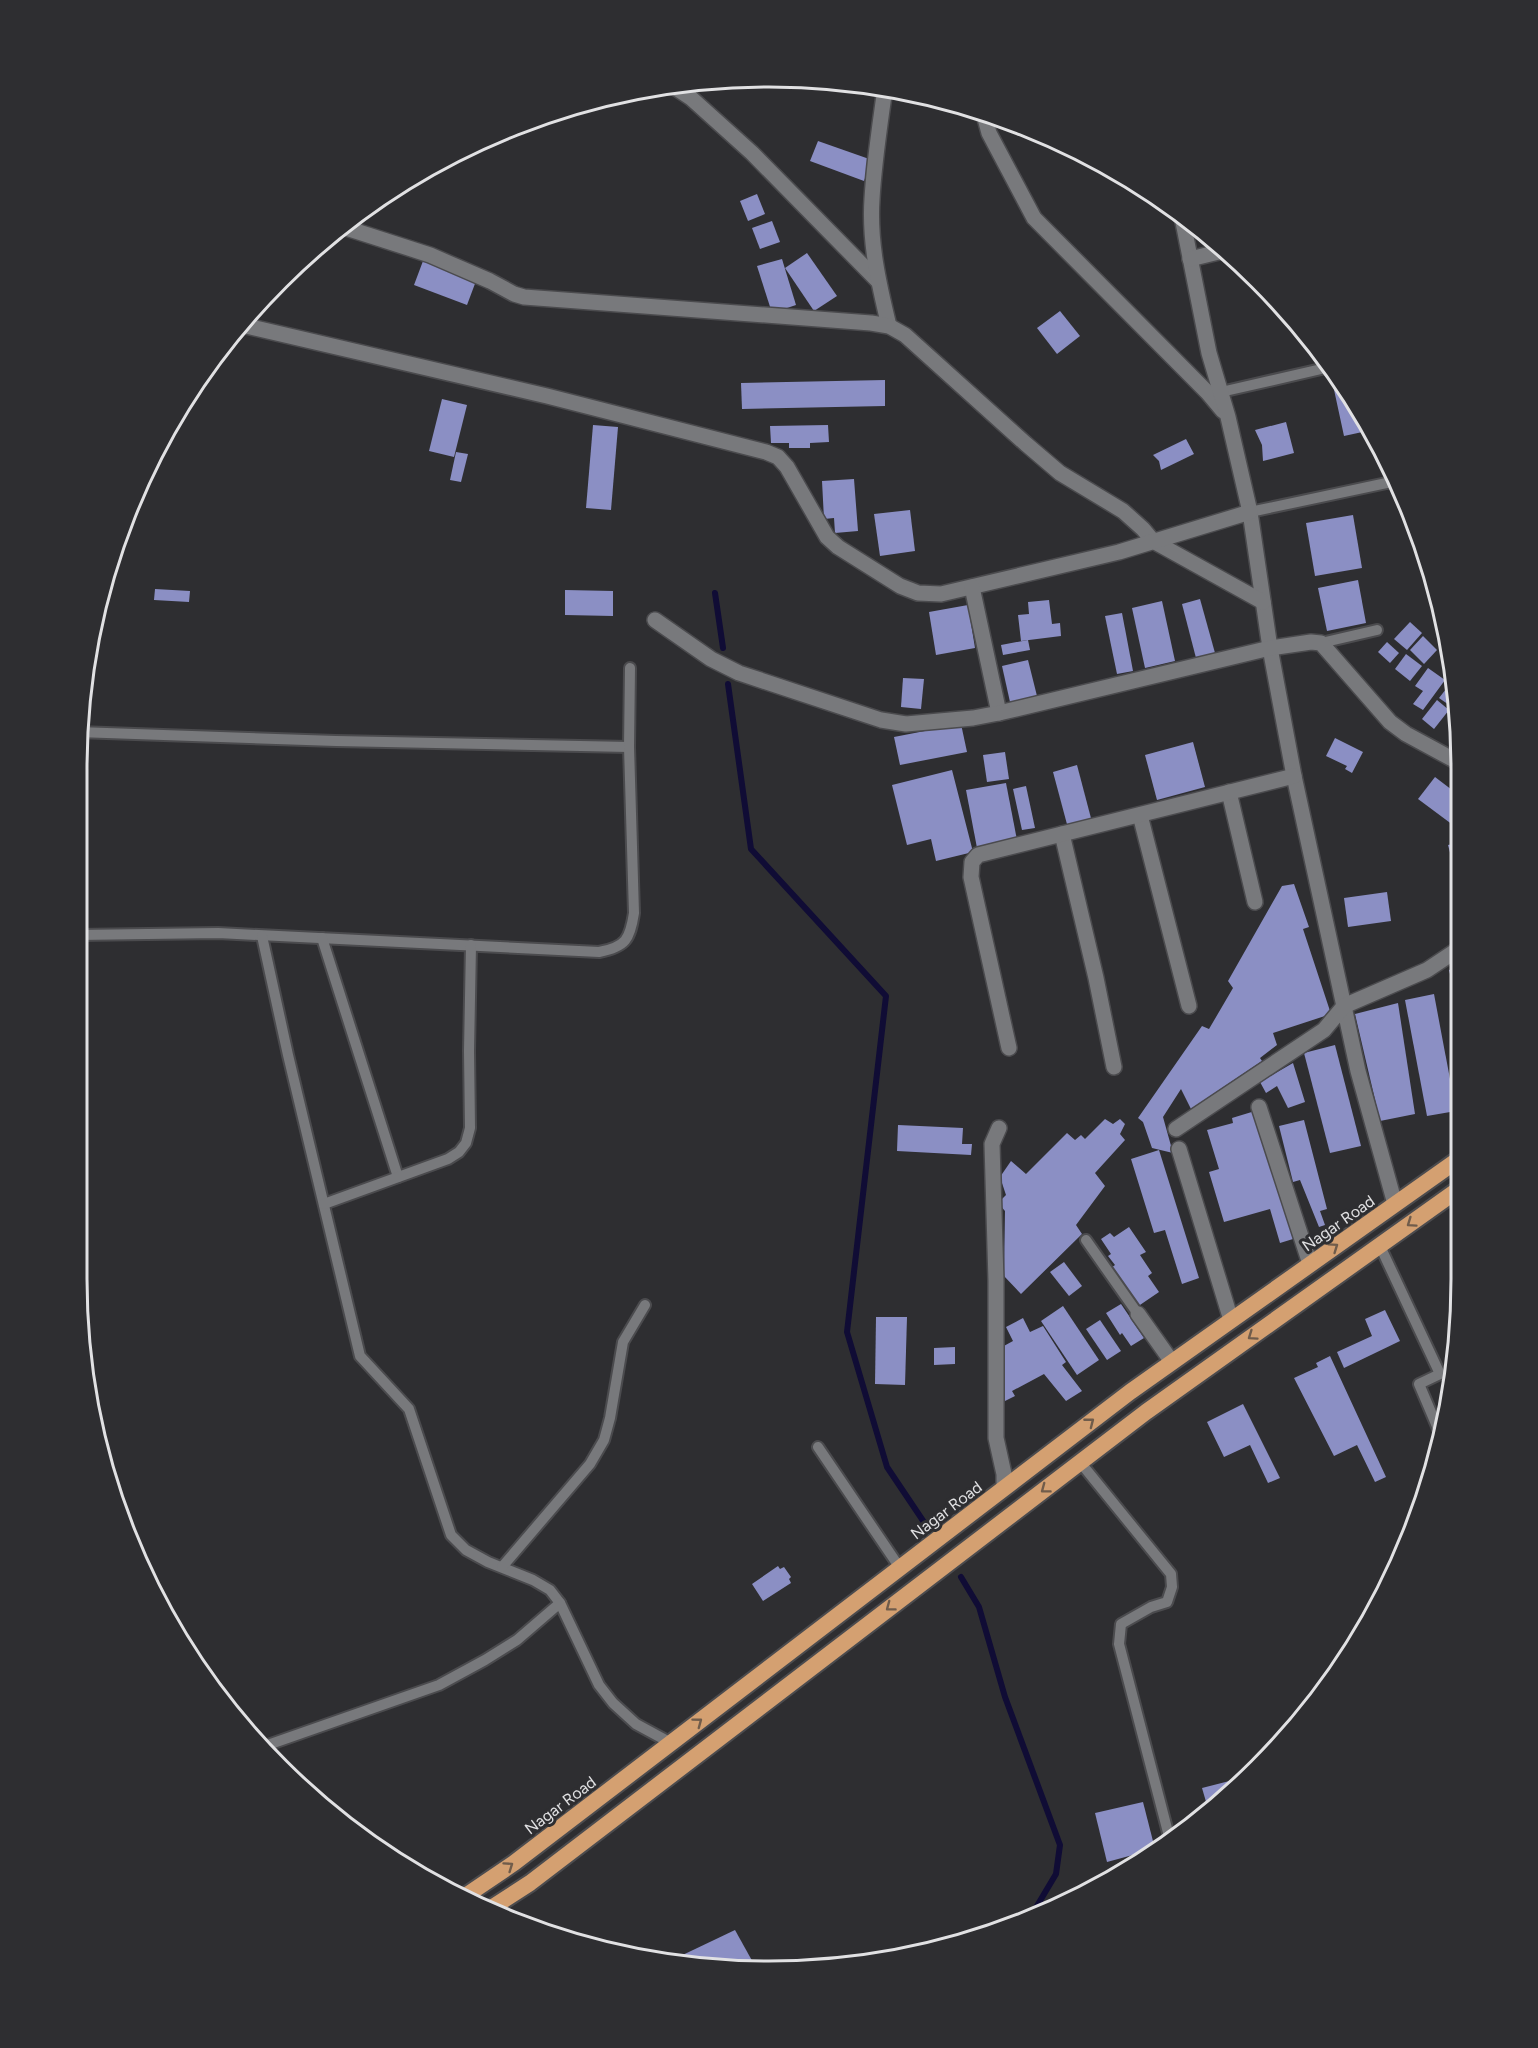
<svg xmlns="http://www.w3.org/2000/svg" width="1538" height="2048" viewBox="0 0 1538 2048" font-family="Figtree,sans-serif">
  <rect width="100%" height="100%" fill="#2e2e31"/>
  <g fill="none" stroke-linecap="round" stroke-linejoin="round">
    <!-- stream -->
    <g stroke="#100c35" stroke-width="6">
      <path d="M 715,593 L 723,648"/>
      <path d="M 728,684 L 751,849 L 886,996 L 847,1332 L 887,1467 L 936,1540"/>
      <path d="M 961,1577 L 979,1607 L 1005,1697 L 1060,1845 L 1056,1874 L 1028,1921"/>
    </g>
  </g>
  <!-- building -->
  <g fill="#8b8fc4">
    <path d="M 818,141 L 872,160 L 864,181 L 810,161 Z"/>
    <path d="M 757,194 L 765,214 L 748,221 L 740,201 Z"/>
    <path d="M 772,221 L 780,242 L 760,249 L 752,228 Z"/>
    <path d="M 807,253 L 837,296 L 814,311 L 785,268 Z"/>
    <path d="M 782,259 L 796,305 L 772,313 L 757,266 Z"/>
    <path d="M 423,261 L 476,281 L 467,305 L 414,285 Z"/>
    <path d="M 1060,311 L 1080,336 L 1057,354 L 1037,328 Z"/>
    <path d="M 885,380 L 885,406 L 742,409 L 741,383 Z"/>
    <path d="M 1339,383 L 1345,394 L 1367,431 L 1344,436 L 1333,385 Z"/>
    <path d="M 442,399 L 467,405 L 454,457 L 429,451 Z"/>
    <path d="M 1286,422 L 1294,453 L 1263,461 L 1262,445 L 1255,430 Z"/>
    <path d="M 593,425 L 618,427 L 611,510 L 586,508 Z"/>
    <path d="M 828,425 L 829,442 L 810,443 L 810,448 L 789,448 L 789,443 L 771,443 L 770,426 Z"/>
    <path d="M 1186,439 L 1194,454 L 1161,470 L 1159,461 L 1153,455 Z"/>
    <path d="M 456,452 L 468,454 L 461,482 L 450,480 Z"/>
    <path d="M 854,479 L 858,531 L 835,533 L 834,518 L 824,519 L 822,481 Z"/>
    <path d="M 910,510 L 915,551 L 880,556 L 874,514 Z"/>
    <path d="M 1353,515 L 1362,568 L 1315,576 L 1306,523 Z"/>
    <path d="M 1358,580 L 1366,623 L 1327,631 L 1318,588 Z"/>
    <path d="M 155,589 L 190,591 L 189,602 L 154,600 Z"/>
    <path d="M 565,590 L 613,591 L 613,616 L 565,615 Z"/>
    <path d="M 1200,599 L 1215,653 L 1196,658 L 1182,604 Z"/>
    <path d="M 1049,600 L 1052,624 L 1060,623 L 1061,636 L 1021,641 L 1018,615 L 1029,614 L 1028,602 Z"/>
    <path d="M 1162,601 L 1175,661 L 1145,668 L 1132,608 Z"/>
    <path d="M 968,605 L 975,648 L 936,655 L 929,612 Z"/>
    <path d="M 1122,613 L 1133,671 L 1117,674 L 1105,616 Z"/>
    <path d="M 1410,622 L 1422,633 L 1407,650 L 1394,639 Z"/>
    <path d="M 1423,636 L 1437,650 L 1424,664 L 1410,650 Z"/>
    <path d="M 1028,640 L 1030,650 L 1003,655 L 1001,645 Z"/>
    <path d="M 1387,642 L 1399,653 L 1390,663 L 1378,652 Z"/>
    <path d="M 1406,654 L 1422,666 L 1410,681 L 1395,669 Z"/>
    <path d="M 1028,660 L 1037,696 L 1010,702 L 1002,666 Z"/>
    <path d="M 1428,668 L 1445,680 L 1423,710 L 1413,704 L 1423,691 L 1415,686 Z"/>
    <path d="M 903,678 L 924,679 L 921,709 L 901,707 Z"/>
    <path d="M 1450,684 L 1456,689 L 1456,702 L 1452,707 L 1439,698 Z"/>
    <path d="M 1437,700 L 1449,710 L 1434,729 L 1422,719 Z"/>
    <path d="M 961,724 L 967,752 L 900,765 L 894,737 Z"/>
    <path d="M 1335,738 L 1363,752 L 1352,773 L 1345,769 L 1347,766 L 1326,756 Z"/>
    <path d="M 1193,742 L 1205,787 L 1157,800 L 1145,755 Z"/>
    <path d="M 1005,752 L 1009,779 L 987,782 L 983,755 Z"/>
    <path d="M 1077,765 L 1092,822 L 1068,828 L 1053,772 Z"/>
    <path d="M 952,770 L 973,852 L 936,861 L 931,839 L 907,845 L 892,785 Z"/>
    <path d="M 1435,777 L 1456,793 L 1457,828 L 1418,799 Z"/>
    <path d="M 1006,783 L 1017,840 L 977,848 L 966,790 Z"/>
    <path d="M 1026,786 L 1035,828 L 1022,830 L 1013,789 Z"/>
    <path d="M 1457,843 L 1457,875 L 1456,875 L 1448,845 Z"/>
    <path d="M 1294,884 L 1309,927 L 1303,929 L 1331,1014 L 1273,1033 L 1277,1045 L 1260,1058 L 1262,1061 L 1191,1109 L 1181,1089 L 1163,1117 L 1173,1153 L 1152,1148 L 1143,1122 L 1138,1118 L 1202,1026 L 1209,1029 L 1233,988 L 1228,981 L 1282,886 Z"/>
    <path d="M 1387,892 L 1391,921 L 1348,927 L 1344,898 Z"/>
    <path d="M 1458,967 L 1458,1001 L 1457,1001 L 1449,970 Z"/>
    <path d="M 1434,994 L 1456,1111 L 1427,1116 L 1405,1000 Z"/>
    <path d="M 1398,1003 L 1415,1114 L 1380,1121 L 1355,1014 Z"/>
    <path d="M 1335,1045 L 1361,1146 L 1330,1153 L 1304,1053 Z"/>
    <path d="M 1293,1063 L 1305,1102 L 1288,1108 L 1277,1086 L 1266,1093 L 1260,1082 Z"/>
    <path d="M 1255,1111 L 1293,1239 L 1280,1243 L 1270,1209 L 1224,1222 L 1209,1172 L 1219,1169 L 1207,1130 L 1233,1123 L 1232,1118 Z"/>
    <path d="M 1105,1119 L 1113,1124 L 1120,1119 L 1125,1124 L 1120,1134 L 1125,1140 L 1095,1173 L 1105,1186 L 1076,1225 L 1082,1234 L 1021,1294 L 1004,1276 L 1005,1211 L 998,1203 L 1006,1195 L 1000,1177 L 1011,1161 L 1026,1174 L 1067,1133 L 1075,1140 L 1081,1135 L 1085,1139 Z"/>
    <path d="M 1304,1120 L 1327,1209 L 1320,1211 L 1325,1225 L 1319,1227 L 1300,1180 L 1293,1182 L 1279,1126 Z"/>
    <path d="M 898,1125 L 963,1128 L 962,1144 L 972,1144 L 971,1155 L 897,1151 Z"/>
    <path d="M 1159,1150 L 1199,1278 L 1182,1284 L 1165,1230 L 1154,1233 L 1131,1159 Z"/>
    <path d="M 1129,1227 L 1146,1252 L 1140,1255 L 1152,1273 L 1148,1276 L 1159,1292 L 1137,1307 L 1111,1268 L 1115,1265 L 1108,1256 L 1111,1254 L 1101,1239 L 1110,1233 L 1114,1237 Z"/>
    <path d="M 1064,1262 L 1082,1286 L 1069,1296 L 1050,1272 Z"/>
    <path d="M 1121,1304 L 1144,1338 L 1131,1346 L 1122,1333 L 1120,1335 L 1106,1313 Z"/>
    <path d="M 1063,1306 L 1099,1360 L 1077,1375 L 1041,1321 Z"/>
    <path d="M 1385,1310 L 1400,1341 L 1344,1368 L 1337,1352 L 1372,1336 L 1365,1319 Z"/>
    <path d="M 876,1317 L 907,1317 L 905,1385 L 875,1384 Z"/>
    <path d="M 1023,1318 L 1030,1332 L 1043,1326 L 1066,1362 L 1062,1365 L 1082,1391 L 1066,1401 L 1044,1374 L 1012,1391 L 1015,1396 L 1005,1401 L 1001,1393 L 1002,1347 L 1013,1341 L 1006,1327 Z"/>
    <path d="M 1100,1320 L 1121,1351 L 1107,1360 L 1086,1329 Z"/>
    <path d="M 955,1347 L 955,1364 L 934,1365 L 934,1348 Z"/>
    <path d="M 1330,1356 L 1386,1477 L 1375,1482 L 1357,1445 L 1334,1456 L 1294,1378 L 1318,1367 L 1316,1363 Z"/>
    <path d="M 1243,1404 L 1280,1478 L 1268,1483 L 1250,1445 L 1224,1457 L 1207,1422 Z"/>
    <path d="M 778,1566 L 780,1569 L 784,1567 L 791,1577 L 789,1579 L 791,1583 L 763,1601 L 752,1584 Z"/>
    <path d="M 1245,1777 L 1209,1812 L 1202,1788 Z"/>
    <path d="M 1143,1802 L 1155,1849 L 1107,1862 L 1095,1813 Z"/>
    <path d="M 735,1930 L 755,1966 L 670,1961 Z"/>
  </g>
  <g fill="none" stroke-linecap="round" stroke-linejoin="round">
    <!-- service casing -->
    <g stroke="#4b4b4e" stroke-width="14">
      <g id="service">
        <path d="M 1221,392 L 1330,367"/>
        <path d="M 1250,512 L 1396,481"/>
        <path d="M 1321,643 L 1377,630"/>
        <path d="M 78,732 L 336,741 L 629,747"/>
        <path d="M 77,935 L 218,933 L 599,952 C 626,947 630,939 634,913 L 629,747 L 630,668"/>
        <path d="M 262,936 L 288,1055 L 360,1356 L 409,1409 L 451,1535 L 466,1550 L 488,1562 L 533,1580 L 550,1590 L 560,1603 L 599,1685 L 613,1703 L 636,1724 L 671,1743"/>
        <path d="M 322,938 L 398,1177"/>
        <path d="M 324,1204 L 448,1159 L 459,1152 L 466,1143 L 470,1128 L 469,1051 L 471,945"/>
        <path d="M 1086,1240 L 1138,1314"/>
        <path d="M 1380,1246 L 1440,1374 L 1419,1384 L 1439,1431"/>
        <path d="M 818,1447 L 900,1568"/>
        <path d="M 1080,1462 L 1171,1574 L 1172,1587 L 1167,1602 L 1151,1607 L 1121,1624 L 1119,1644 L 1170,1840"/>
        <path d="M 502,1567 L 590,1464 L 604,1440 L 610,1418 L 623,1342 L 645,1305"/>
        <path d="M 262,1747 L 439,1685 L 485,1660 L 517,1640 L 560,1603"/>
      </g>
    </g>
    <!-- minor casing -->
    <g stroke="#4b4b4e" stroke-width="18">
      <g id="minor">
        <path d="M 673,86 L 691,98 L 752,153 L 878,281"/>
        <path d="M 885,88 C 880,125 874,162 872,199 C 869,242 879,285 889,326"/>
        <path d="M 983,111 L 989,133 L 1034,218 L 1208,393 L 1223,411"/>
        <path d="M 1182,217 L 1209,353 L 1228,417 L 1250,512 L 1270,648 L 1294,776 L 1358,1071 L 1395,1204"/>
        <path d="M 340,226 L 430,255 L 490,281 L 514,294 L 524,297 L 871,323 L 889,326 L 905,335 L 1026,444 L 1060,473 L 1123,511 L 1143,529 L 1153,541 L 1263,602"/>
        <path d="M 1190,259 L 1227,250"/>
        <path d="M 242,325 L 547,396 L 766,452 L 778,457 L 787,467 L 827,537 L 838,547 L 900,586 L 918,593 L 941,594 L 1119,552 L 1250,512"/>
        <path d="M 972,587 L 999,713"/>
        <path d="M 655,620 L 711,659 L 739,673 L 881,720 L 906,724 L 973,718 L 999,713 L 1270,648 L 1311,642 L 1321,643 L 1390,722 L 1406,734 L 1456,761"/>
        <path d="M 1229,792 L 1255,902"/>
        <path d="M 1140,815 L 1189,1006"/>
        <path d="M 1062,834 L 1096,978 L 1114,1067"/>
        <path d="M 1009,1048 L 971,877 L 972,862 L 978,855 L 1294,776"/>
        <path d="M 1259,1107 L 1310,1264"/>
        <path d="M 999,1128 L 992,1144 L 996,1281 L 996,1438 L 1004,1474 L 1004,1488"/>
        <path d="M 1176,1129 L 1324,1030 L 1344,1006 L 1427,970 L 1457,950"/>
        <path d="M 1179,1149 L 1231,1320"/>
        <path d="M 1138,1314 L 1172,1362"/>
      </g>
    </g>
    <!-- trunk casing -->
    <g stroke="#4b4b4e" stroke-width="20">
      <g id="trunk">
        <path d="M 461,1899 L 514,1863 L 1130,1392 L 1459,1159"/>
        <path d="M 490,1909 L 530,1883 L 1146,1412 L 1459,1189"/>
      </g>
    </g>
    <!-- service -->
    <use href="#service" stroke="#78797c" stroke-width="10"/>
    <!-- minor -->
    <use href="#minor" stroke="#78797c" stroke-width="15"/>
    <!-- trunk -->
    <use href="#trunk" stroke="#d4a071" stroke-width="16"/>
  </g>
  <!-- one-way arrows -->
  <defs><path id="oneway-chevron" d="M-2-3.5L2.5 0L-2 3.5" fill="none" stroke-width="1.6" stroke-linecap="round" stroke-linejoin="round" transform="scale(1.5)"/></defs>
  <g stroke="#705c4b">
    <use href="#oneway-chevron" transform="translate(1411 1223) rotate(145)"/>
    <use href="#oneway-chevron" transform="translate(1334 1247) rotate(-35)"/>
    <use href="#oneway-chevron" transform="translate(1252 1336) rotate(145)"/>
    <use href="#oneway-chevron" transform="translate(1090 1422) rotate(-38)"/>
    <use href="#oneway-chevron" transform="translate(1045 1489) rotate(143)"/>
    <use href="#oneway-chevron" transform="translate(890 1607) rotate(143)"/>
    <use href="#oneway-chevron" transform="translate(698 1722) rotate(-37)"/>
    <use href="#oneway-chevron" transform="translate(509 1866) rotate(-35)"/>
  </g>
  <g text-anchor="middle" stroke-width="6" stroke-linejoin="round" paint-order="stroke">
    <!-- street labels -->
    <g font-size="16" fill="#e1e1e3" stroke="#2e2e31">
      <text transform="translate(1338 1223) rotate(-35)" y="6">Nagar Road</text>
      <text transform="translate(946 1510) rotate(-37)" y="6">Nagar Road</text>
      <text transform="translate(560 1805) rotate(-37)" y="6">Nagar Road</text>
    </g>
  </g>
  <!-- crop -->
  <path d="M0 0H1538V2048H0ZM769 87H769A682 682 0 0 1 1451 769V1279A682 682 0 0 1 769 1961H769A682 682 0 0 1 87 1279V769A682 682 0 0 1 769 87Z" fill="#2e2e31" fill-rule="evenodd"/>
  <path fill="none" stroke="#e1e1e3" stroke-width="3" d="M769 87H769A682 682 0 0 1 1451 769V1279A682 682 0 0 1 769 1961H769A682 682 0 0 1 87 1279V769A682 682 0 0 1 769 87Z"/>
</svg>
